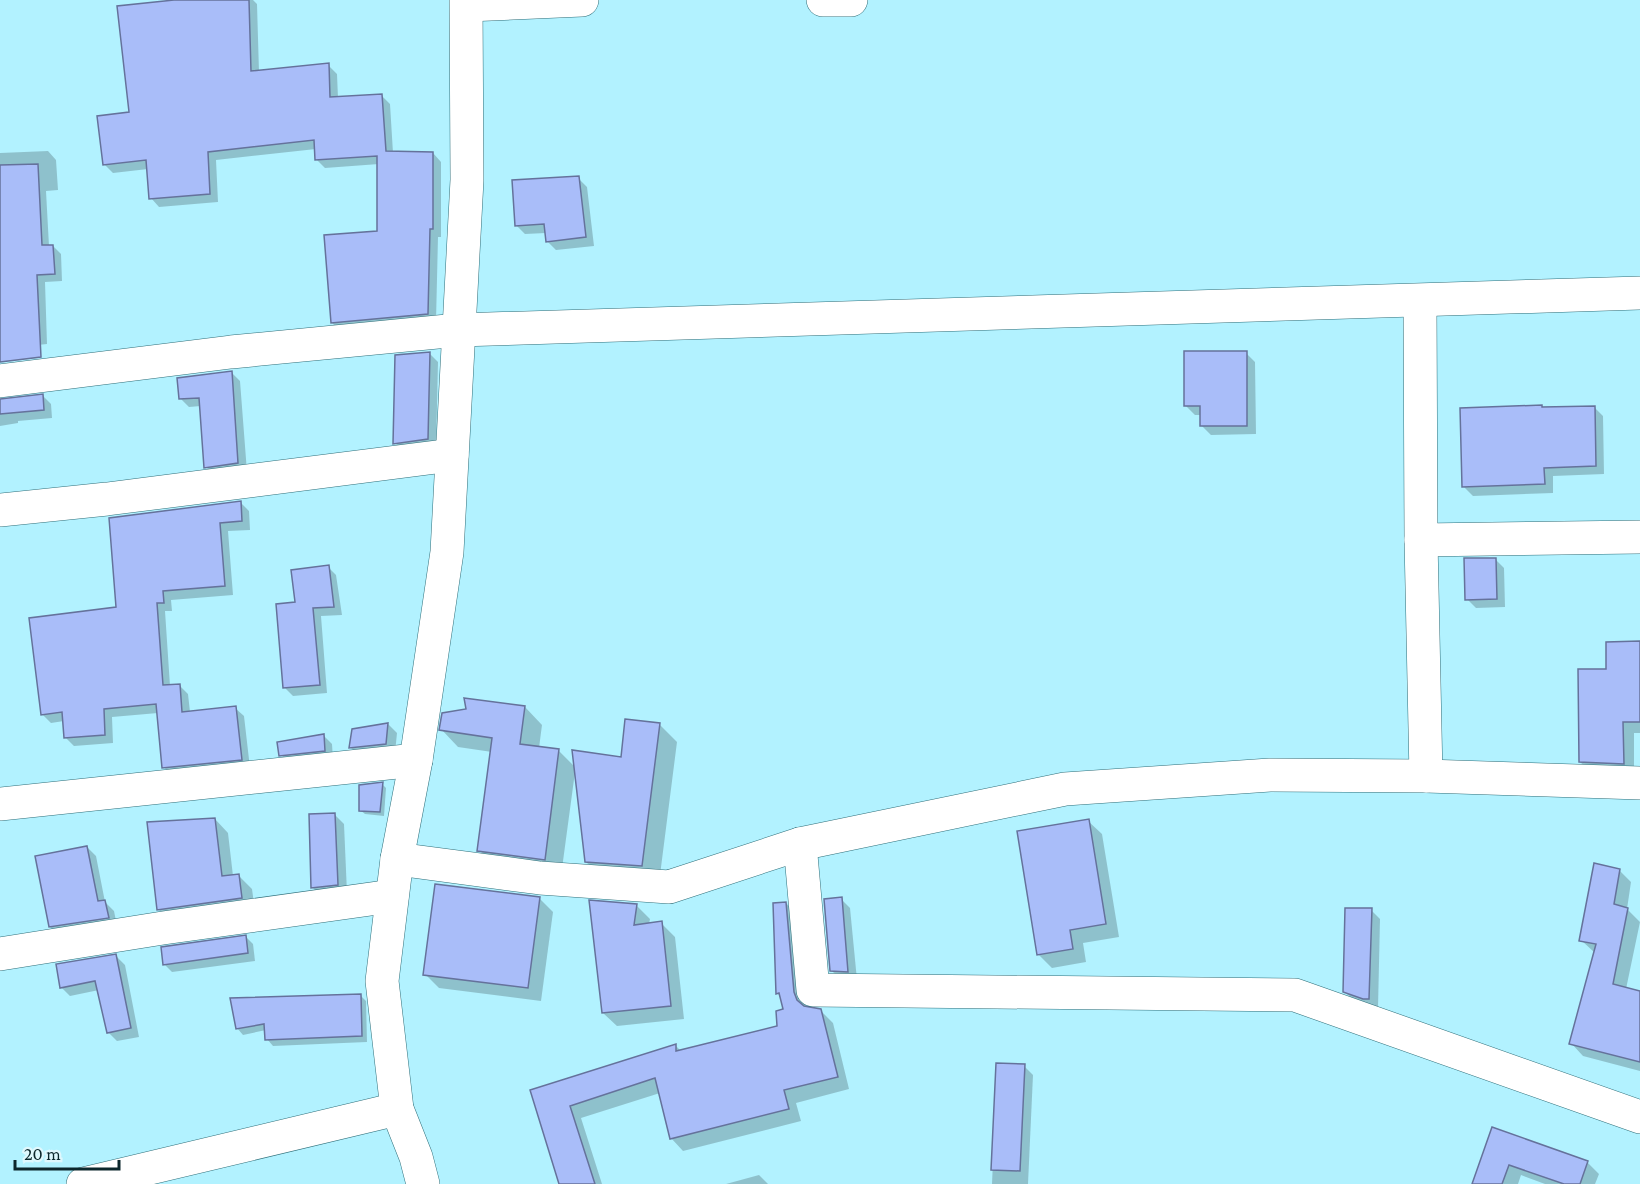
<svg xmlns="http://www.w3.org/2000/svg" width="1640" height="1184" viewBox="0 0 1640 1184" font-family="'Crimson Pro',serif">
  <rect width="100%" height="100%" fill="#b2f2ff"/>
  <!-- shadow -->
  <g fill="#0003">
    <path d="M 187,0 L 253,0 L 257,4 L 259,72 L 328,65 L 337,74 L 338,98 L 381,95 L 390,104 L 393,153 L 433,153 L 441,162 L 441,237 L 438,237 L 436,322 L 341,332 L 332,323 L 378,233 L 379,164 L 325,168 L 316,159 L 316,149 L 216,160 L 218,202 L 159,207 L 151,198 L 148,169 L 113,173 L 104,164 Z"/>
    <path d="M 48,151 L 56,160 L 58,190 L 46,191 L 49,246 L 53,246 L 61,254 L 62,281 L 45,282 L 47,344 L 0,349 L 0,153 Z"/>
    <path d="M 578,178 L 587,187 L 594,246 L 556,250 L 547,241 L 546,233 L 525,234 L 516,225 Z"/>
    <path d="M 429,353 L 438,362 L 436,448 L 404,452 L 395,443 Z"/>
    <path d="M 1246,353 L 1255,362 L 1256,434 L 1211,435 L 1202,426 L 1202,415 L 1195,415 L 1186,406 Z"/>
    <path d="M 231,372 L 240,381 L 247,472 L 215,476 L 206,467 L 201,406 L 189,407 L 180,398 Z"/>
    <path d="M 43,396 L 51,404 L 52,418 L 18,421 L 18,423 L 0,426 L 0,401 Z"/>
    <path d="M 1542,406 L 1544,408 L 1594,407 L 1603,416 L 1604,474 L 1553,476 L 1553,493 L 1473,496 L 1464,487 Z"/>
    <path d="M 240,502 L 249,511 L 250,530 L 228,531 L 233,595 L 171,600 L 172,611 L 165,611 L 170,686 L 179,685 L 188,694 L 190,712 L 235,708 L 244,716 L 250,768 L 172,776 L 164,767 L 158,713 L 112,717 L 113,743 L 74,746 L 65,737 L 64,721 L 51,723 L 42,714 L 117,608 Z"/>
    <path d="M 1495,559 L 1504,568 L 1505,607 L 1476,608 L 1467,599 Z"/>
    <path d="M 328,567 L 336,575 L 342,615 L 321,616 L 327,693 L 293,696 L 285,688 L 296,603 Z"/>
    <path d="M 1640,642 L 1640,733 L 1634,733 L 1634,774 L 1592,773 L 1580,762 L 1608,670 Z"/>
    <path d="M 525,707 L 542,725 L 539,748 L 558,750 L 575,767 L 622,758 L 660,725 L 677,742 L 659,883 L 604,879 L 586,862 L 575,772 L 561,876 L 496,867 L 479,850 L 492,752 L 458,747 L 441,729 Z"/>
    <path d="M 388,724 L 397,733 L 395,753 L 360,757 L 351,748 Z"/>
    <path d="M 323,735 L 332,744 L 333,759 L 290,764 L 281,755 Z"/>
    <path d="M 382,784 L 386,788 L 384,816 L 365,814 L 360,810 Z"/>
    <path d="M 335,815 L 344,824 L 347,893 L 322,897 L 313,888 Z"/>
    <path d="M 215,819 L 228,833 L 233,876 L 239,876 L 252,889 L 255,911 L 172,923 L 158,909 Z"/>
    <path d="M 1088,821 L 1102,834 L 1119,937 L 1083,943 L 1086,962 L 1052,968 L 1038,954 Z"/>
    <path d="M 87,847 L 96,856 L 105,902 L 114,911 L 117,926 L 59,936 L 50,927 Z"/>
    <path d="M 1619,870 L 1631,882 L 1627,909 L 1640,922 L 1626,989 L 1640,992 L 1640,1071 L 1583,1056 L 1571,1043 L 1595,953 L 1581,940 Z"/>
    <path d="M 539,898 L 553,912 L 541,1001 L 439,988 L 425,974 Z"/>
    <path d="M 841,899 L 850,908 L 857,980 L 841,980 L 832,971 Z"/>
    <path d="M 786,903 L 798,916 L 806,1006 L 807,1008 L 820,1010 L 833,1023 L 849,1089 L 796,1103 L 801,1121 L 683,1151 L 671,1138 L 660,1093 L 581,1118 L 602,1184 L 561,1184 L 532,1091 L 675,1045 L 682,1052 L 778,1027 L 784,1010 L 782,998 L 777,993 Z"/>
    <path d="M 636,905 L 650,919 L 649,924 L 661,923 L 675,937 L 684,1019 L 617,1026 L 603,1013 Z"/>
    <path d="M 1371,910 L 1380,919 L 1378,1008 L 1354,1001 L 1345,992 Z"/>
    <path d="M 246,937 L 253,944 L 255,961 L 172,972 L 164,964 Z"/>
    <path d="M 116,956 L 125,965 L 139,1037 L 117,1041 L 108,1032 L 99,990 L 70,996 L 61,987 Z"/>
    <path d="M 360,995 L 366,1001 L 367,1042 L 273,1046 L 267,1039 L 266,1030 L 243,1035 L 237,1028 Z"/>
    <path d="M 997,1064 L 1024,1066 L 1033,1075 L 1028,1184 L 992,1184 Z"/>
    <path d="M 1493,1129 L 1587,1162 L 1599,1174 L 1595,1184 L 1545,1184 L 1521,1175 L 1518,1184 L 1474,1184 Z"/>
    <path d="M 759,1175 L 768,1184 L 726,1184 Z"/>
  </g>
  <!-- building -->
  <g fill="#a9bdf9" stroke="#65729b" stroke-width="1.5">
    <path d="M 174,0 L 249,0 L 251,71 L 329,63 L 330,97 L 382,94 L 386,151 L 433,152 L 433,229 L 430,229 L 428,314 L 331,323 L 324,235 L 377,231 L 377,156 L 315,160 L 314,140 L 208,152 L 210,194 L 149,199 L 146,160 L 103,165 L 97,116 L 129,112 L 117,6 Z"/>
    <path d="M 38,164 L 42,245 L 53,245 L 55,274 L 37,275 L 41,357 L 0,362 L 0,165 Z"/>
    <path d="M 579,176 L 586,237 L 546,242 L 544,224 L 515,226 L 512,180 Z"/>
    <path d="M 1184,351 L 1247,351 L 1247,426 L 1200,426 L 1200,406 L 1184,406 Z"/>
    <path d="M 430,352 L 428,439 L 393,444 L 395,355 Z"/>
    <path d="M 232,371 L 238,463 L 204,468 L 199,398 L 179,399 L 177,378 Z"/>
    <path d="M 43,394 L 44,410 L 0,414 L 0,399 Z"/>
    <path d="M 1542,405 L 1542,407 L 1595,406 L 1596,466 L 1544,468 L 1545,484 L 1462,487 L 1460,408 Z"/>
    <path d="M 241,501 L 242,521 L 220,523 L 225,586 L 163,591 L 164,603 L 157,603 L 163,685 L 180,684 L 182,712 L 236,706 L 242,760 L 162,768 L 156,704 L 104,709 L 105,735 L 64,738 L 62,712 L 41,715 L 29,618 L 116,607 L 109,518 Z"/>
    <path d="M 1464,558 L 1496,558 L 1497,599 L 1465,600 Z"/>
    <path d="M 329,565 L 334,607 L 313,608 L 320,685 L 283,688 L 276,604 L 295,602 L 291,570 Z"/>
    <path d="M 1640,641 L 1640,722 L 1623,722 L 1624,764 L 1579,762 L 1578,669 L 1606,669 L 1606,642 Z"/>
    <path d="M 464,698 L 525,706 L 520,744 L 559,749 L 545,860 L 477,851 L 492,738 L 439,730 L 442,713 L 466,709 Z"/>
    <path d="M 625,719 L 660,723 L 642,866 L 585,862 L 572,750 L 621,757 Z"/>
    <path d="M 388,723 L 386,744 L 349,748 L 352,729 Z"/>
    <path d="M 324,734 L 325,751 L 279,756 L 277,742 Z"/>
    <path d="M 383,782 L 380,812 L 359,811 L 359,785 Z"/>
    <path d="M 335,813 L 338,885 L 311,888 L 309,814 Z"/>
    <path d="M 215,818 L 222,876 L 239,874 L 242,898 L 157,910 L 147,822 Z"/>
    <path d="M 1089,819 L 1106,924 L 1070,930 L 1073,949 L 1037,955 L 1017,831 Z"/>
    <path d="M 87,846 L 98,901 L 105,900 L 109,918 L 49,927 L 35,856 Z"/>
    <path d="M 1594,863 L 1620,869 L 1614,904 L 1628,908 L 1613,984 L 1640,991 L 1640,1062 L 1569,1044 L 1596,944 L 1579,941 Z"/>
    <path d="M 435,884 L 540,897 L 528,988 L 423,975 Z"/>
    <path d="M 842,897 L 848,972 L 830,971 L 824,899 Z"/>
    <path d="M 589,900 L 637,904 L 634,925 L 662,921 L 671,1006 L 602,1013 Z"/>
    <path d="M 786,902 L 794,992 L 797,1000 L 804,1006 L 821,1009 L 838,1077 L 784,1090 L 789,1109 L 670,1139 L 655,1078 L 570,1106 L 595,1184 L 559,1184 L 530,1090 L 676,1044 L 676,1051 L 777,1026 L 776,1011 L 783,1009 L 779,993 L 776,994 L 773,903 Z"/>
    <path d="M 1345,908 L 1372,908 L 1369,999 L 1363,999 L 1343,992 Z"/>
    <path d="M 246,935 L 248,953 L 163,965 L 161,947 Z"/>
    <path d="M 116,954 L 131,1028 L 107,1033 L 95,981 L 60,988 L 56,964 Z"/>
    <path d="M 361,994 L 362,1036 L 265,1040 L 264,1024 L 236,1029 L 230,998 Z"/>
    <path d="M 996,1063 L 1025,1064 L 1020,1171 L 991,1170 Z"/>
    <path d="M 1492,1127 L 1588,1161 L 1580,1184 L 1564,1184 L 1509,1165 L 1502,1184 L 1472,1184 Z"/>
  </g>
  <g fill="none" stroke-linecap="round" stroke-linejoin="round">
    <!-- minor casing -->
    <g stroke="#2f6f7a" stroke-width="34">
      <g id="minor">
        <path d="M 823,0 L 851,0"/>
        <path d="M 467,5 L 582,0"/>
        <path d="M 1420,301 L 1421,540 L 1426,776"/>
        <path d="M 0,381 L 231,352 L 458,330 L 1640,293"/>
        <path d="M 0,510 L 107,499 L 452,455"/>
        <path d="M 1421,540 L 1640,537"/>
        <path d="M 0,804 L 416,760"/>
        <path d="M 800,844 L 813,990 L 1295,995 L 1640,1117"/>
        <path d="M 397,859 L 540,878 L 669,887 L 800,844 L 1065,789 L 1270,775 L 1426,776 L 1640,783"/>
        <path d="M 0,954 L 163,928 L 392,896"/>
        <path d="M 83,1184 L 397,1109"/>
      </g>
    </g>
    <!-- tertiary casing -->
    <g stroke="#2f6f7a" stroke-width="34">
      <path id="tertiary" d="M 423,1184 L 416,1157 L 397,1109 L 382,981 L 397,859 L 416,760 L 447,552 L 467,180 L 466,0"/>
    </g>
    <!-- minor -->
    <use href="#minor" stroke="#fff" stroke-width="33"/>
    <!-- tertiary -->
    <use href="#tertiary" stroke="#fff" stroke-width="33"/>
  </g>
  <!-- scale -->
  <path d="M15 1160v9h104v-9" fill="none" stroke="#0c272c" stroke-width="3"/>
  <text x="24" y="1160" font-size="18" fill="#0c272c" stroke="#dff8fd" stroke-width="4.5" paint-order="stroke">20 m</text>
</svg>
